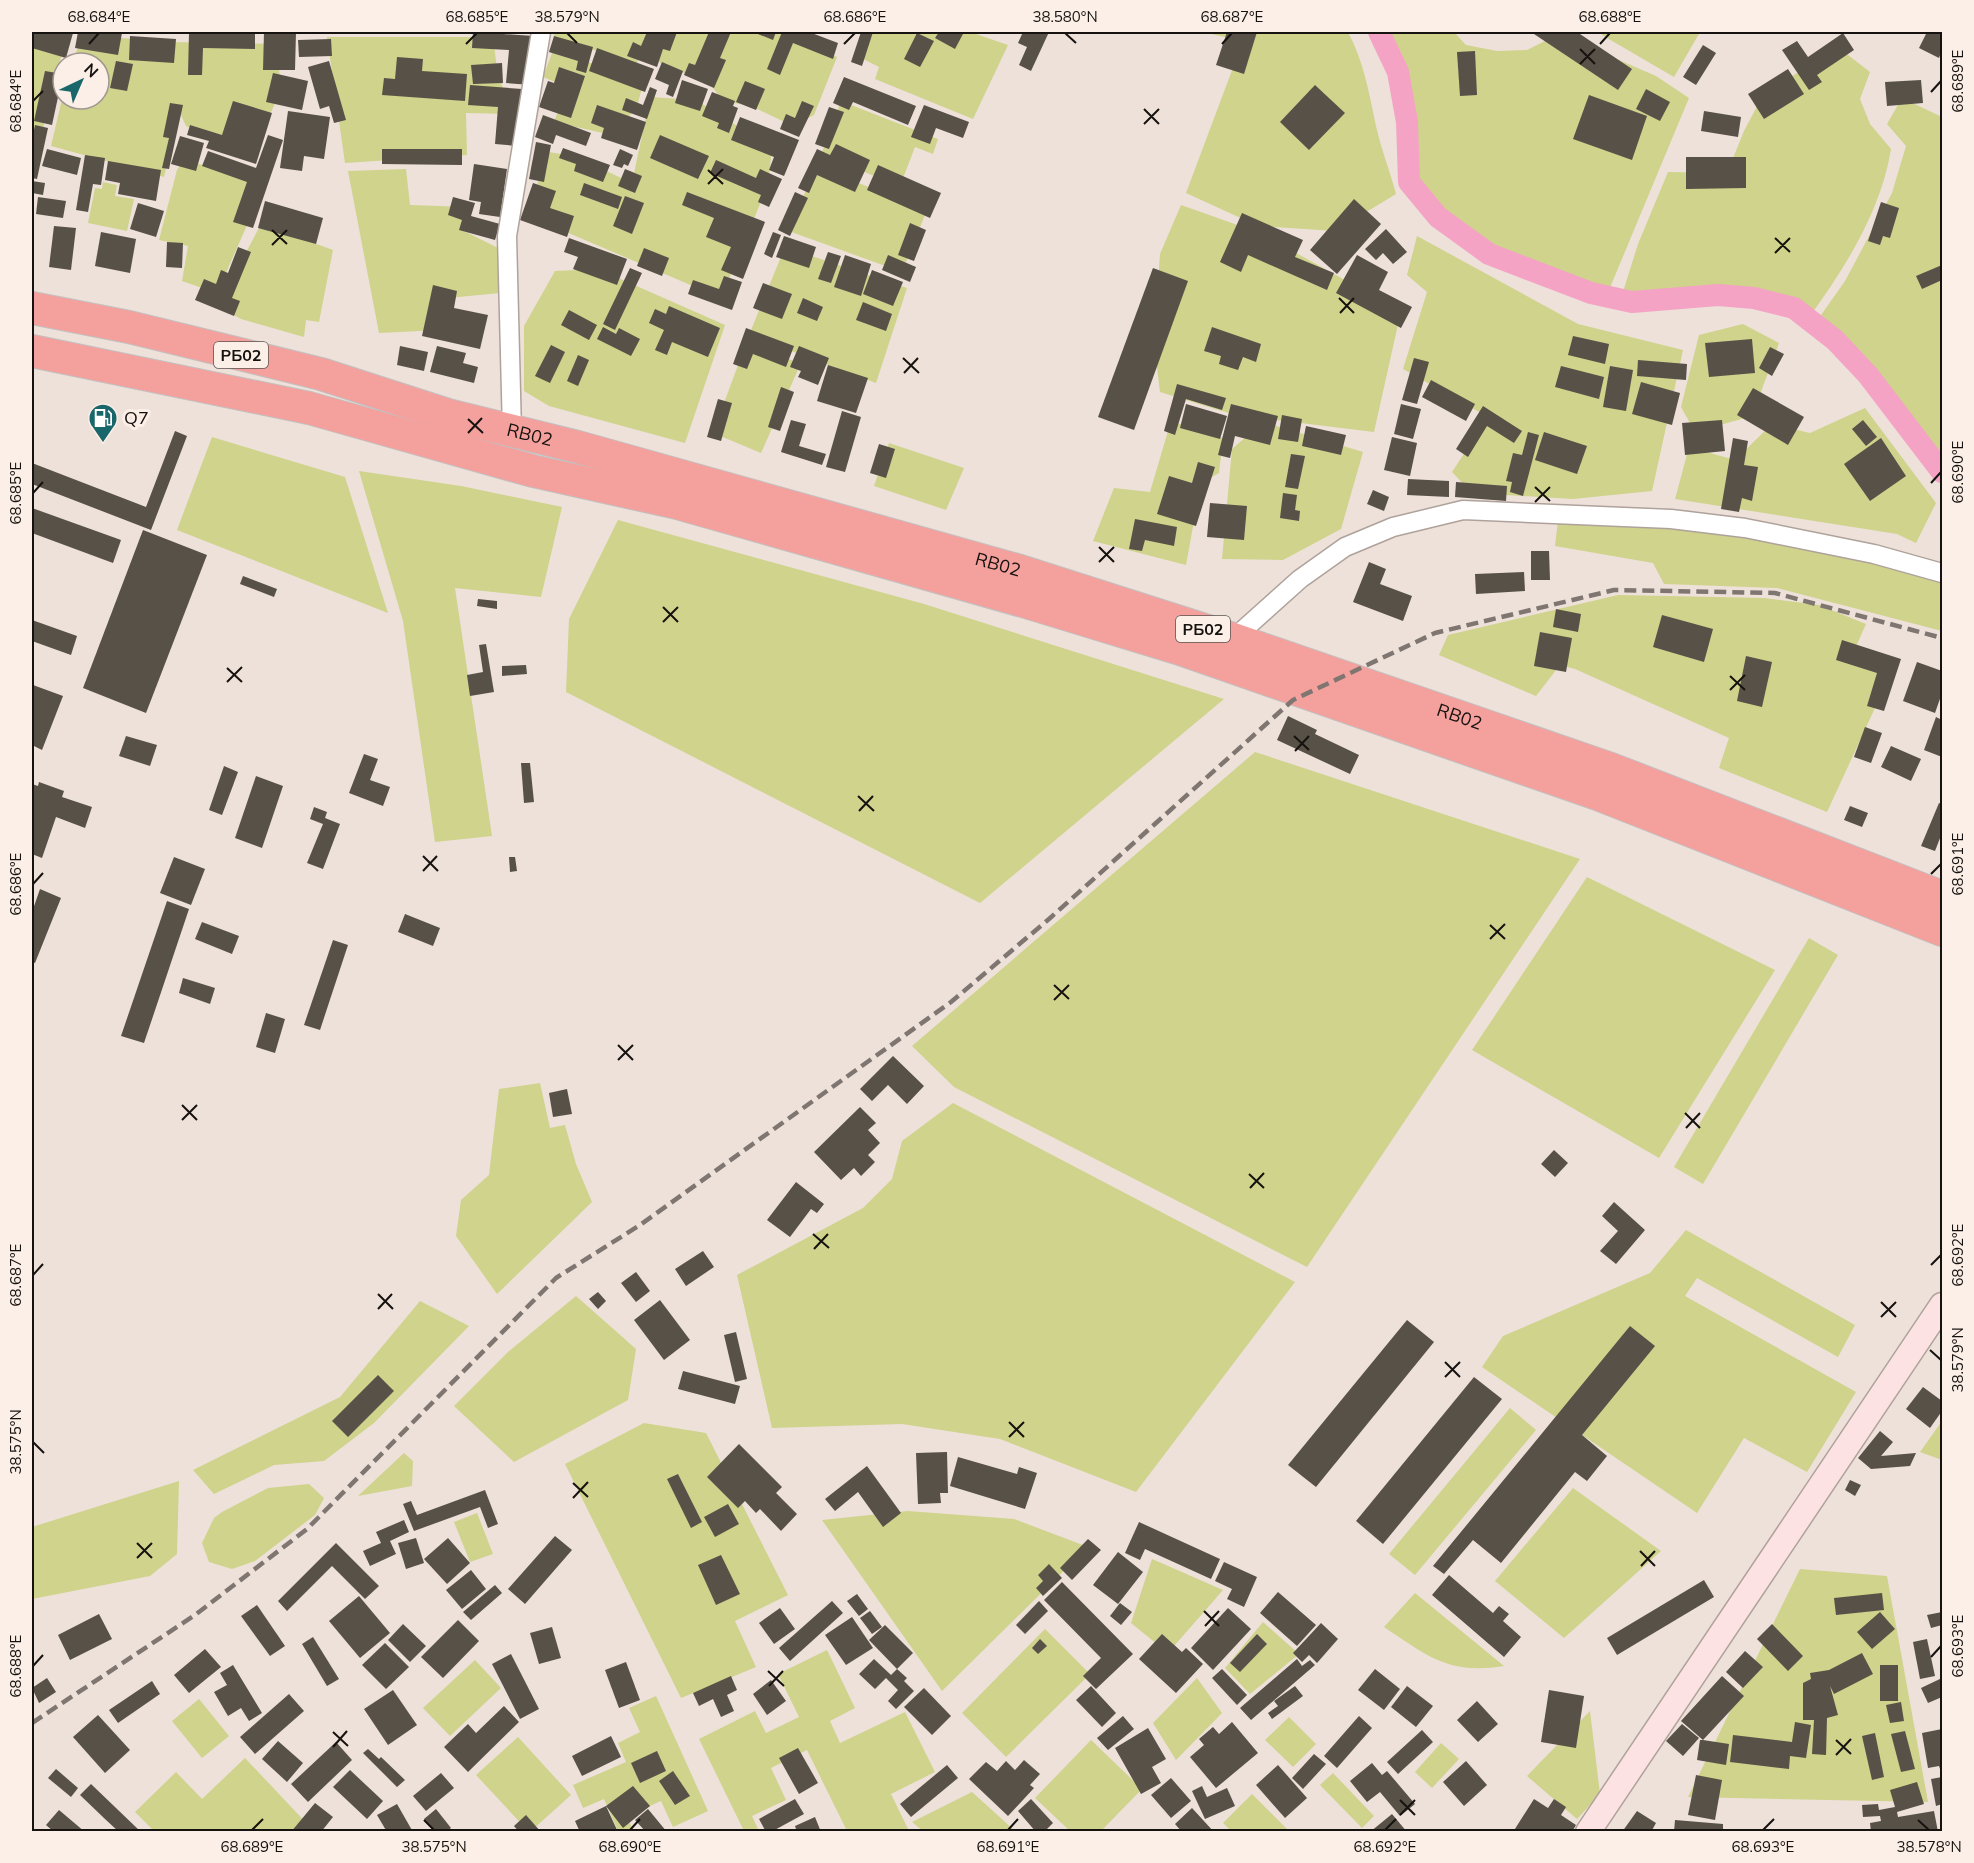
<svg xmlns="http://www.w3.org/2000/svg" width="1974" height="1863" viewBox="0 0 1974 1863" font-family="Mulish,sans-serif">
  <rect width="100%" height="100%" fill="#eee1da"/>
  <!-- green -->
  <g fill="#cfd38b">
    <path d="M 555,32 L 652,32 L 636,65 L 554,36 Z"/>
    <path d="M 661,32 L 716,32 L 716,38 L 695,76 L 663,67 L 652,51 Z"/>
    <path d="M 726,32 L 779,32 L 837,57 L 814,115 L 793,126 L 751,106 L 723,101 L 707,80 L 715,55 Z"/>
    <path d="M 864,32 L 970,32 L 1008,45 L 973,119 L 875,79 L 879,67 L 857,56 Z"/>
    <path d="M 1202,32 L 1348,32 C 1364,62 1369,93 1376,126 C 1381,149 1390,171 1396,194 L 1335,231 L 1258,226 L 1186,193 L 1243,41 Z"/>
    <path d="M 1384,32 L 1454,32 L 1466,45 L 1497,51 L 1527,50 L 1559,34 L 1656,76 L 1689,98 L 1609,290 L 1492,250 L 1442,214 L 1416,177 L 1411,120 L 1403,67 Z"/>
    <path d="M 1603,32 L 1700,32 L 1674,77 L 1602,35 Z"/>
    <path d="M 32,35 L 64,45 L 32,172 Z"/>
    <path d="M 84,35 L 171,42 L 275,44 L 282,89 L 259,137 L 206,136 L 186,126 L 179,111 L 164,177 L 51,146 L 63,95 L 63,99 L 99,99 L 99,63 L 71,63 Z"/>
    <path d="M 327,37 L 493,37 L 497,69 L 511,114 L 466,113 L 467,155 L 345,163 Z"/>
    <path d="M 554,48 L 643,84 L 636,110 L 607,134 L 554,122 L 567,87 L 543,77 Z"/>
    <path d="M 1839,48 L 1870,72 L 1860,99 L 1870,124 L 1891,149 C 1881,211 1846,266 1810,316 C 1763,277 1688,294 1632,298 L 1622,295 L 1638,244 L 1668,172 L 1727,173 L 1744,131 L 1764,93 Z"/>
    <path d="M 650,97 L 696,100 L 772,148 L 768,185 L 721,298 L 545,223 L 535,202 L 542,151 L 574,156 L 632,183 Z"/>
    <path d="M 1902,98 L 1942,117 L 1942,461 L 1842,336 L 1819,318 L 1845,281 L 1892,193 L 1906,146 L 1887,124 Z"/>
    <path d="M 841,101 L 938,139 L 933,154 L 915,147 L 900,186 L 821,155 Z"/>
    <path d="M 184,159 L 260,184 L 248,223 L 217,293 L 182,281 L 188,246 L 159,240 L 177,170 Z"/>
    <path d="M 818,167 L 927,210 L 902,272 L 786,230 Z"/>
    <path d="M 406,169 L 410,205 L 468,207 L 464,231 L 500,249 L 500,293 L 438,299 L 440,330 L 379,333 L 348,171 Z"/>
    <path d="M 103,182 L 117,185 L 115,196 L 134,199 L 127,231 L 88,223 L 95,188 L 102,189 Z"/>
    <path d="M 1181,205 L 1260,233 L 1401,311 L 1374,432 L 1235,415 L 1160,392 L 1154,343 L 1160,254 Z"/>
    <path d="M 261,224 L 333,250 L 319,322 L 306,320 L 304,337 L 241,319 L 218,306 Z"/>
    <path d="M 1417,236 L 1578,324 L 1683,350 L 1652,491 L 1573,499 L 1472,493 L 1452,472 L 1488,417 L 1403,369 L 1427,292 L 1407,275 Z"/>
    <path d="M 785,247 L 907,288 L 876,383 L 749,335 Z"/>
    <path d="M 598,269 L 725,325 L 685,443 L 549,406 L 524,391 L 524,326 L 555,271 Z"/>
    <path d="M 1743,324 L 1779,343 L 1752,416 L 1695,432 L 1681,407 L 1699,335 Z"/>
    <path d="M 745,346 L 801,363 L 761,453 L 713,433 Z"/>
    <path d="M 1865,408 L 1936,503 L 1916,543 L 1897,534 L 1675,499 L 1689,447 L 1735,460 L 1772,424 L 1810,433 Z"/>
    <path d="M 1171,421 L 1223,438 L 1219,473 L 1201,483 L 1186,565 L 1093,541 L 1114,488 L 1150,492 Z"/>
    <path d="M 1263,422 L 1363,452 L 1341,529 L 1283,560 L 1222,559 L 1232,449 Z"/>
    <path d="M 212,437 L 345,477 L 388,613 L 177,530 Z"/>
    <path d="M 889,443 L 964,468 L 946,510 L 874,486 Z"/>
    <path d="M 359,471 L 461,486 L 562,507 L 541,597 L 455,588 L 492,836 L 435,842 L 403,621 Z"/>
    <path d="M 618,520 L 924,604 L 1224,699 L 980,903 L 566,692 L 569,619 Z"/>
    <path d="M 1558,520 L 1735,533 L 1942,576 L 1942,631 L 1777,588 L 1664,584 L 1653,563 L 1555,546 Z"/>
    <path d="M 1618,595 L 1764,598 L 1819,605 L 1866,624 L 1854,651 L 1893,669 L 1827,812 L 1719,768 L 1729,738 L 1575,669 L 1560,665 L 1536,696 L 1439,655 L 1448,635 Z"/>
    <path d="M 1255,752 L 1580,859 L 1307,1267 L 954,1087 L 912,1046 Z"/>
    <path d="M 1587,877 L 1775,970 L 1659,1158 L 1472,1050 Z"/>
    <path d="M 1809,938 L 1838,955 L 1703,1184 L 1674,1167 Z"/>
    <path d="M 540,1083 L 550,1128 L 565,1125 L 576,1164 L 592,1202 L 497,1294 L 456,1236 L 461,1200 L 489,1175 L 499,1089 Z"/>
    <path d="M 953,1103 L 1295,1282 L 1136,1492 L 1000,1439 L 902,1424 L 772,1428 L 737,1275 L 863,1208 L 892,1179 L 902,1141 Z"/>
    <path d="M 1686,1230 L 1855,1325 L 1838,1357 L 1697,1278 L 1685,1296 L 1856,1392 L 1807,1472 L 1744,1438 L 1697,1513 L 1482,1367 L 1503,1336 L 1650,1273 Z"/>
    <path d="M 576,1296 L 636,1349 L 628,1400 L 514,1462 L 454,1406 L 508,1352 Z"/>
    <path d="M 420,1301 L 469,1326 L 374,1423 L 324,1461 L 274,1465 L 214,1494 L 193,1470 L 340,1397 Z"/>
    <path d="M 1510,1408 L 1536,1430 L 1415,1575 L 1389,1554 Z"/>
    <path d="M 1942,1421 L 1942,1460 L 1920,1452 Z"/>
    <path d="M 644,1423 L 706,1433 L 788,1595 L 735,1621 L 756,1667 L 681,1698 L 565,1464 Z"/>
    <path d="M 404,1453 L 413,1461 L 412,1486 L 358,1496 Z"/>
    <path d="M 179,1481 L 177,1554 L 150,1576 L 32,1599 L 32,1527 Z"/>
    <path d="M 309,1484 L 324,1498 L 315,1515 L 255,1561 L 232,1569 L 209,1562 L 202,1543 L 214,1518 L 222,1512 L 268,1488 Z"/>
    <path d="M 1573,1488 L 1661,1551 L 1564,1638 L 1495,1581 Z"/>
    <path d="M 908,1511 L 1014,1519 L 1088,1547 L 942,1691 L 822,1520 Z"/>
    <path d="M 477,1513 L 493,1554 L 470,1562 L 454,1522 Z"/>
    <path d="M 1152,1559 L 1223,1590 L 1168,1653 L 1131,1623 Z"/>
    <path d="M 1800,1569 L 1887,1576 L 1928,1802 L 1688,1797 Z"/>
    <path d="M 1415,1593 L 1504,1666 C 1448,1675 1428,1656 1384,1627 Z"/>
    <path d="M 1263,1622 L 1299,1654 L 1250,1694 L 1225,1668 Z"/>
    <path d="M 1045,1629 L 1090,1674 L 1006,1757 L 962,1713 Z"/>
    <path d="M 827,1650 L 855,1708 L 830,1721 L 840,1743 L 905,1712 L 935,1772 L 891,1794 L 909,1831 L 847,1831 L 807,1750 L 771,1768 L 786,1800 L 752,1816 L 759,1831 L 744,1831 L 699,1739 L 755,1711 L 766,1733 L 799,1717 L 778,1674 Z"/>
    <path d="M 475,1660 L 501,1688 L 450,1736 L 423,1708 Z"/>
    <path d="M 1197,1678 L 1222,1713 L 1176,1760 L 1153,1723 Z"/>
    <path d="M 656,1696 L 708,1811 L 673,1827 L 661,1801 L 627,1816 L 633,1831 L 618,1831 L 604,1799 L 583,1808 L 573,1785 L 626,1762 L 618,1743 L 640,1732 L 629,1708 Z"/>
    <path d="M 199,1699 L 229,1736 L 202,1758 L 172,1721 Z"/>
    <path d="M 1590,1711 L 1600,1794 L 1577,1819 L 1527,1776 Z"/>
    <path d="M 1289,1717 L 1316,1744 L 1293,1767 L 1265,1740 Z"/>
    <path d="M 518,1737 L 571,1795 L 531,1831 L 528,1831 L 476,1775 Z"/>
    <path d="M 1091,1740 L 1142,1789 L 1101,1831 L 1070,1831 L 1035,1798 Z"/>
    <path d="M 1441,1743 L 1459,1759 L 1432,1788 L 1415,1772 Z"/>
    <path d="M 245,1758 L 312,1829 L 310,1832 L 154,1831 L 135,1812 L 176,1772 L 202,1799 Z"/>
    <path d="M 1333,1773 L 1374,1816 L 1362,1828 L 1320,1785 Z"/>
    <path d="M 972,1792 L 1015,1831 L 923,1831 L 912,1822 Z"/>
    <path d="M 1252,1794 L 1289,1831 L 1231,1831 L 1223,1823 Z"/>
  </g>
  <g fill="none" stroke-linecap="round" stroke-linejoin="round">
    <!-- canal -->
    <path stroke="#f4a3c5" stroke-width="22" d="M 1379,32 L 1398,72 L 1407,122 L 1409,182 L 1438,217 L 1489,254 L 1591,293 L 1632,302 L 1718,295 L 1754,298 L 1794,308 L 1835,340 L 1868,375 L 1942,472"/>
  </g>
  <!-- building -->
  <g fill="#575148">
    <path d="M 32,32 L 73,33 L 66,58 L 32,48 Z"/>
    <path d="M 78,32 L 122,33 L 118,55 L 75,48 Z"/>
    <path d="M 264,32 L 296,32 L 295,70 L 263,70 Z"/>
    <path d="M 473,32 L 534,36 L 531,85 L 506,83 L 509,50 L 472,48 Z"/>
    <path d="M 647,32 L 677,32 L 670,51 L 663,49 L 657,67 L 627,56 L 633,42 L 641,46 Z"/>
    <path d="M 709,32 L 731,32 L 720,58 L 726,60 L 714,88 L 684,75 L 689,63 L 695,65 Z"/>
    <path d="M 753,32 L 776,32 L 773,40 Z"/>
    <path d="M 782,32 L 809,32 L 838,43 L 833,59 L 793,43 L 780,75 L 767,69 Z"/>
    <path d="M 861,32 L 873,32 L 862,66 L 851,62 Z"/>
    <path d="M 939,32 L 964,32 L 955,49 L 935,38 Z"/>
    <path d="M 1023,32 L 1049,32 L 1031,71 L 1019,65 L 1027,47 L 1018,43 Z"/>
    <path d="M 1227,32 L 1257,32 L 1244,74 L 1216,65 Z"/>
    <path d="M 1531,32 L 1577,32 L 1632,69 L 1618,90 Z"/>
    <path d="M 1927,32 L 1942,32 L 1942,50 L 1939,58 L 1919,48 Z"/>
    <path d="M 189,33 L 255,34 L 255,49 L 203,48 L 202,75 L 188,75 Z"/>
    <path d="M 917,33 L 934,41 L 920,67 L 904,59 Z"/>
    <path d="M 1843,33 L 1854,50 L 1817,75 L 1822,82 L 1809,90 L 1782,50 L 1797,41 L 1808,57 Z"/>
    <path d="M 130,36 L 176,39 L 174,63 L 129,60 Z"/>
    <path d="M 554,36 L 593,47 L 586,73 L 576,70 L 578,61 L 549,52 Z"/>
    <path d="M 331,39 L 332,56 L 299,57 L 298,40 Z"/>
    <path d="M 1703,45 L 1716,53 L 1696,85 L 1683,77 Z"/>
    <path d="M 597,48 L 654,69 L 645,92 L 589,71 Z"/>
    <path d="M 1475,51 L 1477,95 L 1460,96 L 1457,52 Z"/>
    <path d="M 397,57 L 423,59 L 422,71 L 467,74 L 465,101 L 382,95 L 384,78 L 395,79 Z"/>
    <path d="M 116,61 L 133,64 L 127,91 L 110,88 Z"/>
    <path d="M 329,61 L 346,120 L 334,123 L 329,106 L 320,109 L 308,67 Z"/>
    <path d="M 662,62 L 683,71 L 673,97 L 666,94 L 669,85 L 655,79 Z"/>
    <path d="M 502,63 L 503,83 L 473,84 L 471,65 Z"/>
    <path d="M 559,67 L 585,76 L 571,118 L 539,107 L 548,81 L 554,83 Z"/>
    <path d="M 1788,69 L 1804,94 L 1764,119 L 1748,94 Z"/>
    <path d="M 45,71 L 63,74 L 52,125 L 34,121 Z"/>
    <path d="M 273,73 L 308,81 L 302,110 L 266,102 Z"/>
    <path d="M 844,77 L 916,106 L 908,125 L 853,102 L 849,110 L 833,103 Z"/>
    <path d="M 682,80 L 708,89 L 700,111 L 675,103 Z"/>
    <path d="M 1921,80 L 1923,103 L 1887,106 L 1885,82 Z"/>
    <path d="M 745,81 L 765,89 L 756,110 L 736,102 Z"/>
    <path d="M 470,85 L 522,89 L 518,146 L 495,144 L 498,107 L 468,105 Z"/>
    <path d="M 1315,85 L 1345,113 L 1309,150 L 1280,122 Z"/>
    <path d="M 650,87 L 657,90 L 647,119 L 622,110 L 626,98 L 643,105 Z"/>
    <path d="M 1646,89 L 1670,102 L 1660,121 L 1636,109 Z"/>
    <path d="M 712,92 L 735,101 L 733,106 L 738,108 L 729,133 L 717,128 L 719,123 L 702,116 Z"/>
    <path d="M 1589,95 L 1647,116 L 1632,160 L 1573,139 Z"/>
    <path d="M 233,101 L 272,113 L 256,164 L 206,148 L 209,141 L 187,135 L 190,125 L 222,135 Z"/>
    <path d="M 802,101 L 814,106 L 799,137 L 780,129 L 786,114 L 795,118 Z"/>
    <path d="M 170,103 L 183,105 L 169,169 L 162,168 L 169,138 L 163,137 Z"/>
    <path d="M 597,105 L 646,122 L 637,150 L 601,138 L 604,128 L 591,123 Z"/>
    <path d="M 924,105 L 969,122 L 963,138 L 936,128 L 930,144 L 911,137 Z"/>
    <path d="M 829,107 L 844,112 L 829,149 L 815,144 Z"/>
    <path d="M 288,111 L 330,117 L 324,159 L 304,156 L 302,171 L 280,168 Z"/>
    <path d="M 1704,111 L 1741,117 L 1738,137 L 1701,131 Z"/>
    <path d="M 543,115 L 591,133 L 586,146 L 556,135 L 553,144 L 535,137 Z"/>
    <path d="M 740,117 L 799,140 L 784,176 L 769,170 L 774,157 L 731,140 Z"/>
    <path d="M 35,125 L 48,128 L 37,179 L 32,178 L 32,140 Z"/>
    <path d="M 268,135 L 283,140 L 253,228 L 233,222 L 247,182 L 202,166 L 208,151 L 256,168 Z"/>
    <path d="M 660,135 L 709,156 L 698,179 L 650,158 Z"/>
    <path d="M 180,136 L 204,143 L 196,171 L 171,164 Z"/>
    <path d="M 536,142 L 551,145 L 544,182 L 529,179 Z"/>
    <path d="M 836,144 L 870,160 L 855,192 L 817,175 L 809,193 L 798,188 L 817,149 L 830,155 Z"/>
    <path d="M 563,148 L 610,165 L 603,182 L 574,171 L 576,164 L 559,158 Z"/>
    <path d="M 47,149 L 81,158 L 77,175 L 42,166 Z"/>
    <path d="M 382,149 L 462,149 L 462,165 L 382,164 Z"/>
    <path d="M 620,149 L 633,155 L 628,166 L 624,164 L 622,168 L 613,165 Z"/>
    <path d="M 85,155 L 105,158 L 101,185 L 93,184 L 88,212 L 76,210 Z"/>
    <path d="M 1686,157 L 1746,157 L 1746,188 L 1686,189 Z"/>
    <path d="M 716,160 L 756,178 L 760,169 L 782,179 L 769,207 L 758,202 L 761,195 L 710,173 Z"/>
    <path d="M 108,161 L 161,170 L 156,201 L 118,194 L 120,183 L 105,180 Z"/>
    <path d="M 474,164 L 507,169 L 500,217 L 479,214 L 481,202 L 469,200 Z"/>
    <path d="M 878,165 L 941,193 L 930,218 L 867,190 Z"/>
    <path d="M 625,169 L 642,176 L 635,193 L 618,186 Z"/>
    <path d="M 32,181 L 45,183 L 43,195 L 32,193 Z"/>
    <path d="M 533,183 L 556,191 L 550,208 L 574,216 L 567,237 L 520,220 Z"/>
    <path d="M 584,183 L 622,197 L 618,209 L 580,195 Z"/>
    <path d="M 687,192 L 765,222 L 743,279 L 721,270 L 731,247 L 706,237 L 714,218 L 682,205 Z"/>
    <path d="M 795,192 L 808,198 L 790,236 L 778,230 Z"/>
    <path d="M 625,196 L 644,203 L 632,234 L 613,226 Z"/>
    <path d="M 38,197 L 66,201 L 63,218 L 36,214 Z"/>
    <path d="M 453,197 L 475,203 L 471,216 L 500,224 L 495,240 L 459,230 L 462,220 L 448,215 Z"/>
    <path d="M 1354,199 L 1381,224 L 1337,274 L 1310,250 Z"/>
    <path d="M 265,201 L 323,218 L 316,244 L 258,228 Z"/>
    <path d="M 1881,202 L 1899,208 L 1890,238 L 1883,236 L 1880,245 L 1868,241 Z"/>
    <path d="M 138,203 L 164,211 L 156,237 L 130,229 Z"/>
    <path d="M 1242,213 L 1303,240 L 1295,257 L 1334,273 L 1327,290 L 1248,255 L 1241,272 L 1220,262 Z"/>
    <path d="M 910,223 L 926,230 L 914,261 L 898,255 Z"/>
    <path d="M 54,226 L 76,228 L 71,270 L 49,267 Z"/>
    <path d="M 1386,229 L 1407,252 L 1393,264 L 1383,253 L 1376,260 L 1365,249 Z"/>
    <path d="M 101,232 L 136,239 L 130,273 L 95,266 Z"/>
    <path d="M 773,232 L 781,235 L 772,258 L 764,254 Z"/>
    <path d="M 784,236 L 816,247 L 809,268 L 776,257 Z"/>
    <path d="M 569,238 L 627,259 L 617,285 L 573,269 L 578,257 L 564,252 Z"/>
    <path d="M 167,242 L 183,243 L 182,268 L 166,267 Z"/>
    <path d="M 238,247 L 251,252 L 232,298 L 240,301 L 234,316 L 195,300 L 204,279 L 216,284 L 221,270 L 228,273 Z"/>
    <path d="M 644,248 L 669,258 L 662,276 L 637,266 Z"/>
    <path d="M 828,252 L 841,256 L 831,283 L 818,279 Z"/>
    <path d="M 845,255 L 871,264 L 861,296 L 834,287 Z"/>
    <path d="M 888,255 L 916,267 L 910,282 L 882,270 Z"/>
    <path d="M 1357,255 L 1388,272 L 1379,290 L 1412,307 L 1401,328 L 1336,293 Z"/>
    <path d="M 1942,265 L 1942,280 L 1922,289 L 1916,276 Z"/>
    <path d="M 630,268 L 642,273 L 615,330 L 603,324 Z"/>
    <path d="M 1153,268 L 1188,281 L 1134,430 L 1098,417 Z"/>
    <path d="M 872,270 L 903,282 L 893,306 L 863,294 Z"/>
    <path d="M 724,276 L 742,282 L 732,310 L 688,294 L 693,280 L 719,289 Z"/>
    <path d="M 763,283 L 792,294 L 782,319 L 753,308 Z"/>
    <path d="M 433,285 L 457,291 L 454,308 L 488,315 L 480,349 L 422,336 Z"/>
    <path d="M 803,298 L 823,307 L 817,321 L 797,313 Z"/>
    <path d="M 863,302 L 892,314 L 886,331 L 856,320 Z"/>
    <path d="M 669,306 L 720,328 L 708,357 L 672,342 L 667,355 L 655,350 L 664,330 L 649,323 L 655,309 L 666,314 Z"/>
    <path d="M 569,310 L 597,325 L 589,340 L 561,325 Z"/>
    <path d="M 603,327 L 616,334 L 619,328 L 640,339 L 631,356 L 597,339 Z"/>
    <path d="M 1212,327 L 1261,344 L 1256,362 L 1243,357 L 1238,370 L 1219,364 L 1221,356 L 1204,351 Z"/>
    <path d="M 746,328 L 794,346 L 786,367 L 753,354 L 747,369 L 733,364 Z"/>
    <path d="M 1573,336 L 1609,344 L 1605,364 L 1568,355 Z"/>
    <path d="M 1752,339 L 1755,373 L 1709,377 L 1705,343 Z"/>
    <path d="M 551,345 L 565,352 L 550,383 L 535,376 Z"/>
    <path d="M 400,346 L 428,352 L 424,371 L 397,365 Z"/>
    <path d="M 437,346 L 466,353 L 463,363 L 478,367 L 474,383 L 430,372 Z"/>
    <path d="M 799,346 L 829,358 L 818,385 L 798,377 L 801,371 L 790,367 Z"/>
    <path d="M 1770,347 L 1784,354 L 1772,376 L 1759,368 Z"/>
    <path d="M 578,355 L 589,360 L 578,386 L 567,381 Z"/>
    <path d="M 1414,358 L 1429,362 L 1417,404 L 1402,400 Z"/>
    <path d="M 1638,360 L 1687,364 L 1686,380 L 1637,376 Z"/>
    <path d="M 828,365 L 868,378 L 856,413 L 817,401 Z"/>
    <path d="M 1561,366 L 1604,377 L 1599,399 L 1555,387 Z"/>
    <path d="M 1610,366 L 1633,370 L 1626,411 L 1603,407 Z"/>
    <path d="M 1431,380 L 1475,404 L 1466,421 L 1422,397 Z"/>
    <path d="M 1641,382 L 1680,393 L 1672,425 L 1632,414 Z"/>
    <path d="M 1177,384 L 1226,398 L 1222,410 L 1186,399 L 1175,435 L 1164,431 Z"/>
    <path d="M 781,387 L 794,392 L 780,431 L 768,427 Z"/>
    <path d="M 1753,388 L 1804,417 L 1788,445 L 1737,415 Z"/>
    <path d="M 718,399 L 732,403 L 721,441 L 707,437 Z"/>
    <path d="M 1186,404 L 1227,416 L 1220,439 L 1180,428 Z"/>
    <path d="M 1231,404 L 1278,416 L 1270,445 L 1235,436 L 1230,458 L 1218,455 Z"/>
    <path d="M 1401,404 L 1421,409 L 1413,439 L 1394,434 Z"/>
    <path d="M 1483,406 L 1522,431 L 1514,443 L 1487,426 L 1468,457 L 1456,449 Z"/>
    <path d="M 842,411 L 861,417 L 845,472 L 826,467 Z"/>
    <path d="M 1282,415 L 1302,419 L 1298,442 L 1278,439 Z"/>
    <path d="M 791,420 L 806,424 L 799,446 L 826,454 L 822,465 L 781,452 Z"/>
    <path d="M 1722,420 L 1725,451 L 1685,455 L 1682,423 Z"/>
    <path d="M 1863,420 L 1877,437 L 1866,446 L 1852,429 Z"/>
    <path d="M 1306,426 L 1346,435 L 1341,455 L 1302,446 Z"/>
    <path d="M 175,431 L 187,436 L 151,530 L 32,484 L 32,463 L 146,507 Z"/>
    <path d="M 1528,432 L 1539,435 L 1523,496 L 1510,492 L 1512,482 L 1506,481 L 1513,453 L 1522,455 Z"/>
    <path d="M 1544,432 L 1587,446 L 1577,474 L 1535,460 Z"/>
    <path d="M 1392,437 L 1417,443 L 1410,476 L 1384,470 Z"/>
    <path d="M 1733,438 L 1748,441 L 1744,465 L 1758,467 L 1752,501 L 1742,498 L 1739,512 L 1721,509 Z"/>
    <path d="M 1881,438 L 1906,476 L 1870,501 L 1844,464 Z"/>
    <path d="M 879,444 L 895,449 L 886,478 L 870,473 Z"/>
    <path d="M 1291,454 L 1305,456 L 1298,489 L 1285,487 Z"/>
    <path d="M 1198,462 L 1215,467 L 1196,526 L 1157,514 L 1169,476 L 1192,483 Z"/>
    <path d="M 1408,479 L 1449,481 L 1449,497 L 1407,495 Z"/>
    <path d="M 1456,482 L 1507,486 L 1506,501 L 1455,497 Z"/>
    <path d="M 1373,490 L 1389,497 L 1384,511 L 1367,504 Z"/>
    <path d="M 1283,493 L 1297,495 L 1295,510 L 1300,511 L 1299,521 L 1280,518 Z"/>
    <path d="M 1210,503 L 1247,506 L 1244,540 L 1207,537 Z"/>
    <path d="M 32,508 L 121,540 L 113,563 L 32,533 Z"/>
    <path d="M 1135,519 L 1177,527 L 1174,546 L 1145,540 L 1142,551 L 1129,549 Z"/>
    <path d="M 143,530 L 207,555 L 146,713 L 83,688 Z"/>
    <path d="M 1531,551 L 1549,551 L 1550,580 L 1531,580 Z"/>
    <path d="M 1369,562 L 1386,569 L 1380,584 L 1412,596 L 1403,621 L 1353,602 Z"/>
    <path d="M 1524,572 L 1525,591 L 1476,594 L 1475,574 Z"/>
    <path d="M 243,576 L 277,589 L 274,597 L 240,584 Z"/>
    <path d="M 478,599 L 497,601 L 497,609 L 477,606 Z"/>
    <path d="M 1556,609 L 1581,614 L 1578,632 L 1553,627 Z"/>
    <path d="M 1662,615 L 1713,629 L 1704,662 L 1653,647 Z"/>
    <path d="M 32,620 L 77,636 L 71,655 L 32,641 Z"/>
    <path d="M 1540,632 L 1572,638 L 1566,672 L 1534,666 Z"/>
    <path d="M 1842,640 L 1901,659 L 1884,711 L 1867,706 L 1877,673 L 1836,660 Z"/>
    <path d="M 486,644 L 494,692 L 470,696 L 467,675 L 483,672 L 479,645 Z"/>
    <path d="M 1746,656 L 1772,662 L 1762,707 L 1737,701 Z"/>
    <path d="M 1917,662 L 1942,671 L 1942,693 L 1935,713 L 1903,701 Z"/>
    <path d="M 526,665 L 527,674 L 502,676 L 502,666 Z"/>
    <path d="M 33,685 L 63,696 L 42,750 L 32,745 Z"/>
    <path d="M 1288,716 L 1317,730 L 1315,734 L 1359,755 L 1350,774 L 1277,740 Z"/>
    <path d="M 1936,717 L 1942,720 L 1942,757 L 1924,750 Z"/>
    <path d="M 1865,727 L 1882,733 L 1871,763 L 1854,757 Z"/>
    <path d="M 126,736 L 157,745 L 150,766 L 119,756 Z"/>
    <path d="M 1891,746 L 1921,759 L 1911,781 L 1881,767 Z"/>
    <path d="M 364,754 L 378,759 L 370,780 L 390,787 L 383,806 L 349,793 Z"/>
    <path d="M 521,763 L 530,763 L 534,802 L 524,803 Z"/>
    <path d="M 224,766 L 238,772 L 222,815 L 209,810 Z"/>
    <path d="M 256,776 L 283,786 L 262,848 L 235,838 Z"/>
    <path d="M 39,782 L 64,791 L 62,797 L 92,807 L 85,828 L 56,817 L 42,858 L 32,854 L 32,784 L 38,786 Z"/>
    <path d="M 1939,803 L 1942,804 L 1942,833 L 1935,851 L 1921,846 Z"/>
    <path d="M 1850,806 L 1868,813 L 1862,827 L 1844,820 Z"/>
    <path d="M 314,807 L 327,812 L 325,818 L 340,824 L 323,869 L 307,863 L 323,824 L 310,819 Z"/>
    <path d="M 174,857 L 205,869 L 191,905 L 160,893 Z"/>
    <path d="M 509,857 L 515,857 L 517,871 L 510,872 Z"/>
    <path d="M 40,889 L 61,898 L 35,963 L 32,962 L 32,912 Z"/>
    <path d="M 167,901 L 189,909 L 144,1043 L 121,1036 Z"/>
    <path d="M 405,914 L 440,928 L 433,946 L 398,932 Z"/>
    <path d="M 202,922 L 239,936 L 232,954 L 195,939 Z"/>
    <path d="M 333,940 L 348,945 L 320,1030 L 304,1025 Z"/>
    <path d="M 183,978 L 215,988 L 210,1004 L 179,993 Z"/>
    <path d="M 266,1013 L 285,1019 L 275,1053 L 256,1047 Z"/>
    <path d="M 893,1056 L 924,1086 L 907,1104 L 888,1085 L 872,1101 L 860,1089 Z"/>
    <path d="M 567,1089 L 572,1114 L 553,1117 L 549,1093 Z"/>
    <path d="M 860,1107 L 876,1123 L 868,1130 L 880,1143 L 868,1155 L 875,1162 L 861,1176 L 854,1168 L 841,1180 L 814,1152 Z"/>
    <path d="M 1554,1150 L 1568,1163 L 1555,1177 L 1541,1164 Z"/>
    <path d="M 796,1182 L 824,1204 L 817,1213 L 811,1209 L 790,1237 L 767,1220 Z"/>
    <path d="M 1614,1202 L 1645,1230 L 1616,1264 L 1600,1251 L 1618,1231 L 1602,1216 Z"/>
    <path d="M 703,1251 L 714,1267 L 686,1286 L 675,1269 Z"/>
    <path d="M 636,1272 L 650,1291 L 636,1302 L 621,1283 Z"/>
    <path d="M 598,1292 L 606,1301 L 598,1309 L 589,1299 Z"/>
    <path d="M 660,1300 L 690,1340 L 664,1360 L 634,1320 Z"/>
    <path d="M 1407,1320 L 1434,1342 L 1316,1487 L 1288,1465 Z"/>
    <path d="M 1630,1326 L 1655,1346 L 1582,1435 L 1607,1456 L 1587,1481 L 1575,1472 L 1501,1563 L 1473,1540 L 1444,1574 L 1433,1566 Z"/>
    <path d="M 736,1332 L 747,1379 L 735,1382 L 724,1335 Z"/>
    <path d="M 683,1371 L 740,1386 L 735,1404 L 678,1389 Z"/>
    <path d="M 378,1375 L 394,1391 L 348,1437 L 332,1421 Z"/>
    <path d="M 1474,1377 L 1502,1399 L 1383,1544 L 1356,1521 Z"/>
    <path d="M 1923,1387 L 1942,1401 L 1942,1411 L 1930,1428 L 1906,1409 Z"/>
    <path d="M 1880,1431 L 1893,1442 L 1881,1456 L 1916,1453 L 1910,1466 L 1871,1469 L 1858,1458 Z"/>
    <path d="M 739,1444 L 782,1487 L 776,1493 L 797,1514 L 781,1531 L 760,1509 L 756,1513 L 745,1501 L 738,1508 L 707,1477 Z"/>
    <path d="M 947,1452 L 948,1493 L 940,1493 L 941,1503 L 918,1504 L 916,1453 Z"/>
    <path d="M 958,1457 L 1017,1474 L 1019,1467 L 1037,1473 L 1025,1509 L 950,1486 Z"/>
    <path d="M 867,1466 L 901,1513 L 883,1527 L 858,1492 L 835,1511 L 825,1499 Z"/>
    <path d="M 678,1474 L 702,1522 L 691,1528 L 667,1479 Z"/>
    <path d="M 1850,1480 L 1861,1485 L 1855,1496 L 1845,1490 Z"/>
    <path d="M 485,1490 L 498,1524 L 488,1528 L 480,1507 L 414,1531 L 403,1504 L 411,1501 L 417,1515 Z"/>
    <path d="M 728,1504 L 739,1524 L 715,1537 L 704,1517 Z"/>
    <path d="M 404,1520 L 409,1532 L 390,1541 L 396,1554 L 370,1566 L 363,1551 L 381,1543 L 376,1532 Z"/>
    <path d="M 1139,1522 L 1220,1559 L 1211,1579 L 1145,1549 L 1140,1560 L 1125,1553 Z"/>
    <path d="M 555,1536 L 572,1550 L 525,1604 L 508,1589 Z"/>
    <path d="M 416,1538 L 424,1563 L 406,1569 L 398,1543 Z"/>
    <path d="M 448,1538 L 470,1563 L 447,1584 L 424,1559 Z"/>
    <path d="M 1088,1539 L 1101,1550 L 1072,1580 L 1060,1568 Z"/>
    <path d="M 336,1543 L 379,1586 L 365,1599 L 332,1566 L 287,1611 L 278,1601 Z"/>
    <path d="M 1118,1552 L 1143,1572 L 1118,1604 L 1093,1585 Z"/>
    <path d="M 721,1555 L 740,1594 L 716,1605 L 698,1565 Z"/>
    <path d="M 1224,1562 L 1257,1577 L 1244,1607 L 1227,1599 L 1232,1589 L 1215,1581 Z"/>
    <path d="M 1049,1564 L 1062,1578 L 1043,1596 L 1036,1588 L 1043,1581 L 1038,1575 Z"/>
    <path d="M 471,1570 L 486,1589 L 462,1609 L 446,1590 Z"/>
    <path d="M 1449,1575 L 1493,1613 L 1499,1606 L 1509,1614 L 1503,1621 L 1521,1637 L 1504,1657 L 1432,1595 Z"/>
    <path d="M 1704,1580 L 1714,1597 L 1617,1655 L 1607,1638 Z"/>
    <path d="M 1062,1582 L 1133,1654 L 1096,1689 L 1083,1676 L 1101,1658 L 1044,1600 Z"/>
    <path d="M 495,1585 L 502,1593 L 471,1620 L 463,1612 Z"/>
    <path d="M 1278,1592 L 1316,1625 L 1297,1646 L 1260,1613 Z"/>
    <path d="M 1882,1593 L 1884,1610 L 1836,1615 L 1834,1598 Z"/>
    <path d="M 857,1594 L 868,1609 L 859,1616 L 847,1601 Z"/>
    <path d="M 359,1596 L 390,1633 L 360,1658 L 329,1621 Z"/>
    <path d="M 832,1601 L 843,1613 L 790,1661 L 779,1648 Z"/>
    <path d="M 1039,1601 L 1048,1611 L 1025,1634 L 1016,1625 Z"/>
    <path d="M 1120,1603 L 1132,1612 L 1121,1625 L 1110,1616 Z"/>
    <path d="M 257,1605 L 285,1646 L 270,1656 L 241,1616 Z"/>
    <path d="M 780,1608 L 795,1629 L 774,1644 L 759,1623 Z"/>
    <path d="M 1228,1608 L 1251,1629 L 1213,1670 L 1191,1648 Z"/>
    <path d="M 870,1611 L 882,1627 L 872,1634 L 860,1618 Z"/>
    <path d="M 1880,1612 L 1895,1629 L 1872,1649 L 1857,1632 Z"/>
    <path d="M 1942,1612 L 1942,1625 L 1931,1628 L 1927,1615 Z"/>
    <path d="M 99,1614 L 112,1639 L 70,1660 L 58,1635 Z"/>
    <path d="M 852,1617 L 873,1648 L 846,1665 L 825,1635 Z"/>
    <path d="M 458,1620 L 479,1641 L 443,1678 L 421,1657 Z"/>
    <path d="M 1321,1623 L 1338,1639 L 1317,1663 L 1309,1655 L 1302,1662 L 1293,1653 Z"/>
    <path d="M 403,1624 L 426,1646 L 410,1662 L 388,1640 Z"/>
    <path d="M 1772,1624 L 1803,1656 L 1788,1671 L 1757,1639 Z"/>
    <path d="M 885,1625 L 913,1653 L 897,1669 L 869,1640 Z"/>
    <path d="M 552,1627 L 561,1658 L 539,1664 L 530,1633 Z"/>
    <path d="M 1162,1634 L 1182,1652 L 1186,1648 L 1203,1664 L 1176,1693 L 1139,1659 Z"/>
    <path d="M 1257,1634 L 1267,1644 L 1240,1672 L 1230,1663 Z"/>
    <path d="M 313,1637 L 339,1679 L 327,1686 L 302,1644 Z"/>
    <path d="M 1040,1639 L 1047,1646 L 1038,1654 L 1032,1648 Z"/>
    <path d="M 1927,1639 L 1935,1676 L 1920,1679 L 1913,1642 Z"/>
    <path d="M 385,1643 L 409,1667 L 386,1689 L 362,1665 Z"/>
    <path d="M 205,1649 L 221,1667 L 189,1693 L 174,1675 Z"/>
    <path d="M 1745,1651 L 1763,1667 L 1743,1688 L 1726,1672 Z"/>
    <path d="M 1862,1653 L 1873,1674 L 1834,1694 L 1830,1686 L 1838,1715 L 1827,1718 L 1826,1755 L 1812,1754 L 1814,1720 L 1803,1720 L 1803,1683 L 1811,1679 L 1810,1673 L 1829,1670 Z"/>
    <path d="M 511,1654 L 539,1709 L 520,1719 L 492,1664 Z"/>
    <path d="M 874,1659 L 891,1675 L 897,1669 L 907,1678 L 904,1681 L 914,1691 L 896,1709 L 888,1701 L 898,1690 L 886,1678 L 875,1689 L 859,1674 Z"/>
    <path d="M 1297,1659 L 1302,1666 L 1310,1660 L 1315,1665 L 1251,1720 L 1240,1708 Z"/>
    <path d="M 626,1662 L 640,1700 L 619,1708 L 605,1670 Z"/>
    <path d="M 233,1665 L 262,1713 L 249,1721 L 241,1708 L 228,1716 L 214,1692 L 227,1685 L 220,1673 Z"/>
    <rect x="1880" y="1665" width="18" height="36"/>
    <path d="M 1222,1669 L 1247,1695 L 1237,1705 L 1212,1678 Z"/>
    <path d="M 1375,1669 L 1400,1689 L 1384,1710 L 1358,1690 Z"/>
    <path d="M 731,1676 L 737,1690 L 727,1695 L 734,1711 L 721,1717 L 713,1699 L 699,1706 L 693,1693 Z"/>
    <path d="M 1722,1676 L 1744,1696 L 1703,1740 L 1729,1744 L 1726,1765 L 1697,1760 L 1700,1740 L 1703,1740 L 1681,1721 Z"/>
    <path d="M 47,1678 L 56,1692 L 39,1703 L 32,1688 Z"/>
    <path d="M 1942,1678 L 1942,1697 L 1928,1703 L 1921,1688 Z"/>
    <path d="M 771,1680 L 786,1701 L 767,1715 L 753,1694 Z"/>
    <path d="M 152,1681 L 160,1694 L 118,1723 L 109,1710 Z"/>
    <path d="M 1091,1686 L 1116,1713 L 1102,1727 L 1076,1700 Z"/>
    <path d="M 1295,1686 L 1303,1696 L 1272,1719 L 1268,1713 L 1278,1706 L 1274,1701 Z"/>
    <path d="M 1407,1686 L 1433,1706 L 1416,1727 L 1391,1707 Z"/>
    <path d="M 924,1688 L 951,1716 L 932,1735 L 904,1707 Z"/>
    <path d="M 393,1690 L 417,1725 L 388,1745 L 364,1709 Z"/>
    <path d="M 1549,1690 L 1584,1696 L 1576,1748 L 1541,1742 Z"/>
    <path d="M 289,1694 L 304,1711 L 255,1754 L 240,1737 Z"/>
    <path d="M 1477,1701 L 1498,1724 L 1478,1742 L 1457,1720 Z"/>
    <path d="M 1901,1702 L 1904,1721 L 1890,1723 L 1886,1705 Z"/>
    <path d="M 504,1706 L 519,1722 L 468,1772 L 444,1747 L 468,1724 L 476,1733 Z"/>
    <path d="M 98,1715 L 130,1750 L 105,1773 L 73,1737 Z"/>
    <path d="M 1123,1716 L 1134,1729 L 1108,1750 L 1097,1738 Z"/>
    <path d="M 1359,1716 L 1372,1728 L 1337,1768 L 1324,1756 Z"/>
    <path d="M 1232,1722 L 1258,1753 L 1216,1788 L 1190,1757 L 1204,1745 L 1199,1739 L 1213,1727 L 1219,1734 Z"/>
    <path d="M 1795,1722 L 1811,1725 L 1806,1758 L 1790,1756 L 1789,1769 L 1730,1762 L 1733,1735 L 1792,1742 Z"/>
    <path d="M 1682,1724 L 1699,1738 L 1683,1756 L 1666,1741 Z"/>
    <path d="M 1148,1728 L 1166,1759 L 1152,1767 L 1161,1783 L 1141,1794 L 1115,1748 Z"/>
    <path d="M 1942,1729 L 1942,1775 L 1939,1766 L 1928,1768 L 1922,1733 Z"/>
    <path d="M 1422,1730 L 1433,1742 L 1398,1774 L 1387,1762 Z"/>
    <path d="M 1905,1731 L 1915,1769 L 1901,1772 L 1891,1734 Z"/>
    <path d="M 1875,1733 L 1884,1777 L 1872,1780 L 1862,1736 Z"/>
    <path d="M 611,1736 L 621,1757 L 582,1776 L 572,1756 Z"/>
    <path d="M 278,1741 L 303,1763 L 287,1782 L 262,1759 Z"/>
    <path d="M 336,1742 L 352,1760 L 308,1802 L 291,1784 Z"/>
    <path d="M 798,1748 L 818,1783 L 799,1794 L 779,1758 Z"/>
    <path d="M 368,1749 L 379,1759 L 381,1757 L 405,1780 L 397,1787 L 363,1753 Z"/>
    <path d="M 657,1751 L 666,1771 L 640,1783 L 631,1763 Z"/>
    <path d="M 1314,1754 L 1326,1764 L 1303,1789 L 1292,1778 Z"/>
    <path d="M 1024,1760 L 1040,1774 L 1030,1785 L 1034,1788 L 1008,1816 L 969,1779 L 986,1762 L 997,1771 L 1006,1761 L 1015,1770 Z"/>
    <path d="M 1466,1761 L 1487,1785 L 1464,1806 L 1443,1782 Z"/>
    <path d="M 1372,1763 L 1382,1775 L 1387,1771 L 1415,1804 L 1400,1816 L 1380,1792 L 1367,1802 L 1350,1781 Z"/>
    <path d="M 947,1765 L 958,1778 L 911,1817 L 900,1804 Z"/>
    <path d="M 1278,1765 L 1307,1798 L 1285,1818 L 1256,1785 Z"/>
    <path d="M 56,1769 L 78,1788 L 71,1797 L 48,1778 Z"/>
    <path d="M 350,1770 L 383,1801 L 367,1819 L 333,1787 Z"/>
    <path d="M 673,1771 L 690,1796 L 675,1805 L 659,1781 Z"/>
    <path d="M 441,1773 L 454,1788 L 426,1811 L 413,1796 Z"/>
    <path d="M 1696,1775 L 1722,1780 L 1715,1820 L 1688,1815 Z"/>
    <path d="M 1942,1777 L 1942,1804 L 1936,1806 L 1931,1779 Z"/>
    <path d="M 1171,1778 L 1191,1801 L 1171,1818 L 1151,1795 Z"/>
    <path d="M 1917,1782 L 1924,1804 L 1897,1812 L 1898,1817 L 1934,1811 L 1938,1832 L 1871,1832 L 1870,1823 L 1881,1821 L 1880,1816 L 1863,1817 L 1862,1805 L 1878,1804 L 1879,1810 L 1895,1807 L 1890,1790 Z"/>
    <path d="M 91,1784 L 141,1832 L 119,1832 L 105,1819 L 80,1795 Z"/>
    <path d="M 633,1786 L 650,1806 L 623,1828 L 606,1806 L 617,1830 L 580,1832 L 575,1821 L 606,1806 Z"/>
    <path d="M 1202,1786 L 1207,1797 L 1227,1788 L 1235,1806 L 1205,1819 L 1192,1791 Z"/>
    <path d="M 795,1799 L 804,1814 L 771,1832 L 766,1832 L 759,1819 Z"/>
    <path d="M 1031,1799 L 1053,1823 L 1044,1832 L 1036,1832 L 1018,1811 Z"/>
    <path d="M 1534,1799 L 1548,1808 L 1554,1799 L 1566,1807 L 1561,1815 L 1576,1825 L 1572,1832 L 1513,1832 Z"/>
    <path d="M 315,1803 L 333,1817 L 321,1832 L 291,1832 Z"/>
    <path d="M 397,1804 L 413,1832 L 387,1832 L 377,1815 Z"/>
    <path d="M 1192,1808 L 1214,1832 L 1182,1832 L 1175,1824 Z"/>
    <path d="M 436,1809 L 451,1828 L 446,1832 L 434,1832 L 424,1819 Z"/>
    <path d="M 648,1809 L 667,1832 L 646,1832 L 635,1820 Z"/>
    <path d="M 59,1810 L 85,1832 L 54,1832 L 46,1825 Z"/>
    <path d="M 1637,1811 L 1656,1823 L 1651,1832 L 1622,1832 Z"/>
    <path d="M 1392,1814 L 1407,1832 L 1370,1832 Z"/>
    <path d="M 526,1815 L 541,1832 L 519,1832 L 514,1826 Z"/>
    <path d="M 815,1817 L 821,1832 L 797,1832 L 795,1826 Z"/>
    <path d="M 1675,1820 L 1723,1824 L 1723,1832 L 1674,1832 Z"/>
  </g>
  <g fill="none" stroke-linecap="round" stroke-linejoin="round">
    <!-- street casing -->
    <g stroke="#aea29b" stroke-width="21">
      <g id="street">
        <path d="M 512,432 L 507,236 L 541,32"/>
        <path d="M 1233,639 L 1300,579 L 1345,547 L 1393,527 L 1463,510 L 1671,519 L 1745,528 L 1874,554 L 1942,573"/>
      </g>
    </g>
    <!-- secondary casing -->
    <g stroke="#aea29b" stroke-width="27">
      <path id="secondary" d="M 1588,1832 L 1942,1305"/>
    </g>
    <!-- highway casing -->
    <g stroke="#c2c1c1" stroke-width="34">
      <g id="highway">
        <path id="s1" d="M 32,308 L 129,327 L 321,374 L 448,415 L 578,447 L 1017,570 L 1233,639 L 1611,769 L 1942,897"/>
        <path d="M 32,351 L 309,408 L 533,471 L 677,503 L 1026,602 L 1180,649 L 1600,795 L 1942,930"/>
      </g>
    </g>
    <!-- street -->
    <use href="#street" stroke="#fff" stroke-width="18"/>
    <!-- secondary -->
    <use href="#secondary" stroke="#fce2e2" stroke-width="24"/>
    <!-- highway -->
    <use href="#highway" stroke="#f4a09d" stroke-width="32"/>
    <!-- rail -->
    <path stroke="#7f7671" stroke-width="4.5" stroke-dasharray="12 6" stroke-linecap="butt" d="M 32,1723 L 195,1615 L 307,1529 L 556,1278 L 640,1225 L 951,1002 L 1049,919 L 1293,700 L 1435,633 L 1614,590 L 1775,593 L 1942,638"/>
  </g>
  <!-- ticks -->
  <path fill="none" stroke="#16120f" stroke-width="2" d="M 567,33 L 577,43M 1065,33 L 1076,43M 89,44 L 99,33M 466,44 L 477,33M 844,44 L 855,33M 1222,44 L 1232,33M 1600,44 L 1610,33M 1580,49 L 1595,64M 1580,64 L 1595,49M 1931,92 L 1941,81M 33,101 L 43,91M 1144,109 L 1159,124M 1144,124 L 1159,109M 708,170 L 723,184M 708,184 L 723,169M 272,230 L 287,244M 1775,238 L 1790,252M 272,245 L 287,230M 1775,253 L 1790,238M 1339,298 L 1354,313M 1340,313 L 1354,298M 903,358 L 919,373M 904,373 L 918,358M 468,419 L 483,433M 468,433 L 482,418M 1931,483 L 1941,472M 1535,487 L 1550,501M 33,493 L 43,482M 1535,502 L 1550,487M 1099,547 L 1114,562M 1099,562 L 1114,547M 663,607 L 678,622M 663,622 L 678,607M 227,668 L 242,682M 1730,676 L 1745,690M 227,682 L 242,667M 1730,690 L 1745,675M 1294,736 L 1309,750M 1295,751 L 1309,736M 858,796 L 874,811M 859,811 L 873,796M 423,856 L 438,871M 423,871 L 437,856M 1931,874 L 1941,864M 33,884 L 43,873M 1490,925 L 1505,939M 1490,939 L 1505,924M 1054,985 L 1069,999M 1054,1000 L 1069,985M 618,1045 L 633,1060M 618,1060 L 633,1045M 182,1105 L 197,1120M 1685,1113 L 1700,1128M 182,1120 L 197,1105M 1686,1128 L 1700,1113M 1249,1174 L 1264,1188M 1250,1188 L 1264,1173M 813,1234 L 829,1248M 814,1249 L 828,1234M 1931,1265 L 1941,1255M 33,1275 L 43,1264M 378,1294 L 393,1309M 1881,1302 L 1896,1317M 378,1309 L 392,1294M 1881,1317 L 1896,1302M 1930,1350 L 1941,1360M 1445,1362 L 1460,1377M 1445,1377 L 1460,1362M 1009,1422 L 1024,1437M 1009,1437 L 1024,1422M 33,1442 L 44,1453M 573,1483 L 588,1497M 573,1498 L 588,1482M 137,1543 L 152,1558M 1640,1551 L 1655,1566M 137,1558 L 152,1543M 1641,1566 L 1655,1551M 1204,1611 L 1219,1626M 1205,1626 L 1219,1611M 1931,1657 L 1941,1646M 33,1666 L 43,1655M 768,1671 L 784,1686M 769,1686 L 783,1671M 333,1732 L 348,1746M 1836,1740 L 1851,1754M 333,1747 L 347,1731M 1836,1755 L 1851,1739M 1400,1800 L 1415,1815M 1400,1815 L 1415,1800M 424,1820 L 434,1830M 1918,1820 L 1929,1830M 252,1830 L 263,1819M 630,1830 L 640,1819M 1008,1830 L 1018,1819M 1385,1830 L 1396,1819M 1763,1830 L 1774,1819"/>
  <!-- icons -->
  <defs>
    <g id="fuel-pin" transform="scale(1.5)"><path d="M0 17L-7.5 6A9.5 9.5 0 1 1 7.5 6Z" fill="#19676b" stroke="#fbefe7"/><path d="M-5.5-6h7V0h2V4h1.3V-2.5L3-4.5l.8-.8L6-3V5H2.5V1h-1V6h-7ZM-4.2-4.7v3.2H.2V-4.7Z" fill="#fff"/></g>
  </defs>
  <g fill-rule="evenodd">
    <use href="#fuel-pin" x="103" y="418"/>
  </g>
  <g text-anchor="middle" stroke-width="6" stroke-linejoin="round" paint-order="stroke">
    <!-- shield labels -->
    <g fill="#fbefe7" stroke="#5b5450" stroke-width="1.5">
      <rect x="214" y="342" width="54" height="26" rx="4.5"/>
      <rect x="1176" y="616" width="54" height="26" rx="4.5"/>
    </g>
    <g font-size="16" font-weight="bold" fill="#16120f">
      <text x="241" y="361">РБ02</text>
      <text x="1203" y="635">РБ02</text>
    </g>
    <!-- poi labels -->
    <g font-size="18" fill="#16120f" stroke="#fbefe7" text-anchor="start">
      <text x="124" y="424">Q7</text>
    </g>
    <!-- street labels -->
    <g font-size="18" fill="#16120f" stroke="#fbefe7">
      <text dy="6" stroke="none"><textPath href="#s1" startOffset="514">RB02</textPath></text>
      <text dy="6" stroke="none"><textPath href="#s1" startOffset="1000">RB02</textPath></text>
      <text dy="6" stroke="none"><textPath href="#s1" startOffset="1486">RB02</textPath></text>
    </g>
  </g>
  <!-- border -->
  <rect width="1974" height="1863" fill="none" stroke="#fbefe7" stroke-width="66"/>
  <!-- north arrow -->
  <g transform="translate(81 81) rotate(44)"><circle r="28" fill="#fbefe7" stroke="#9f9791" stroke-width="1.5"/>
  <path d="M0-4.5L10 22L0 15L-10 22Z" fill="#19676b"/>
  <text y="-9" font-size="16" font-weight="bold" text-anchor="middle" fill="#16120f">N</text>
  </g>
  <rect x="33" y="33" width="1908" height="1797" fill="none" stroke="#16120f" stroke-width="2"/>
  <g font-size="15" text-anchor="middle" fill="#16120f">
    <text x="99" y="22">68.684°E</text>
    <text x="477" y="22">68.685°E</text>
    <text x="567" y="22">38.579°N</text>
    <text x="855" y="22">68.686°E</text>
    <text x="1065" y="22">38.580°N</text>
    <text x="1232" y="22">68.687°E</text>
    <text x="1610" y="22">68.688°E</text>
    <text transform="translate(1958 81) rotate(-90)" y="5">68.689°E</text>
    <text transform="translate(16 101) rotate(-90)" y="5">68.684°E</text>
    <text transform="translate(1958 472) rotate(-90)" y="5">68.690°E</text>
    <text transform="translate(16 493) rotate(-90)" y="5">68.685°E</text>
    <text transform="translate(1958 864) rotate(-90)" y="5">68.691°E</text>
    <text transform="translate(16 884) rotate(-90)" y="5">68.686°E</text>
    <text transform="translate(1958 1255) rotate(-90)" y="5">68.692°E</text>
    <text transform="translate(16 1275) rotate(-90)" y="5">68.687°E</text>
    <text transform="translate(1958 1360) rotate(-90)" y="5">38.579°N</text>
    <text transform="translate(16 1442) rotate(-90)" y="5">38.575°N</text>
    <text transform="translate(1958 1646) rotate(-90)" y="5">68.693°E</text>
    <text transform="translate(16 1666) rotate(-90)" y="5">68.688°E</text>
    <text x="252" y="1852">68.689°E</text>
    <text x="434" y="1852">38.575°N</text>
    <text x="630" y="1852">68.690°E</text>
    <text x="1008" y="1852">68.691°E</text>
    <text x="1385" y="1852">68.692°E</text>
    <text x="1763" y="1852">68.693°E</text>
    <text x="1929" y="1852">38.578°N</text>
  </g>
</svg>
